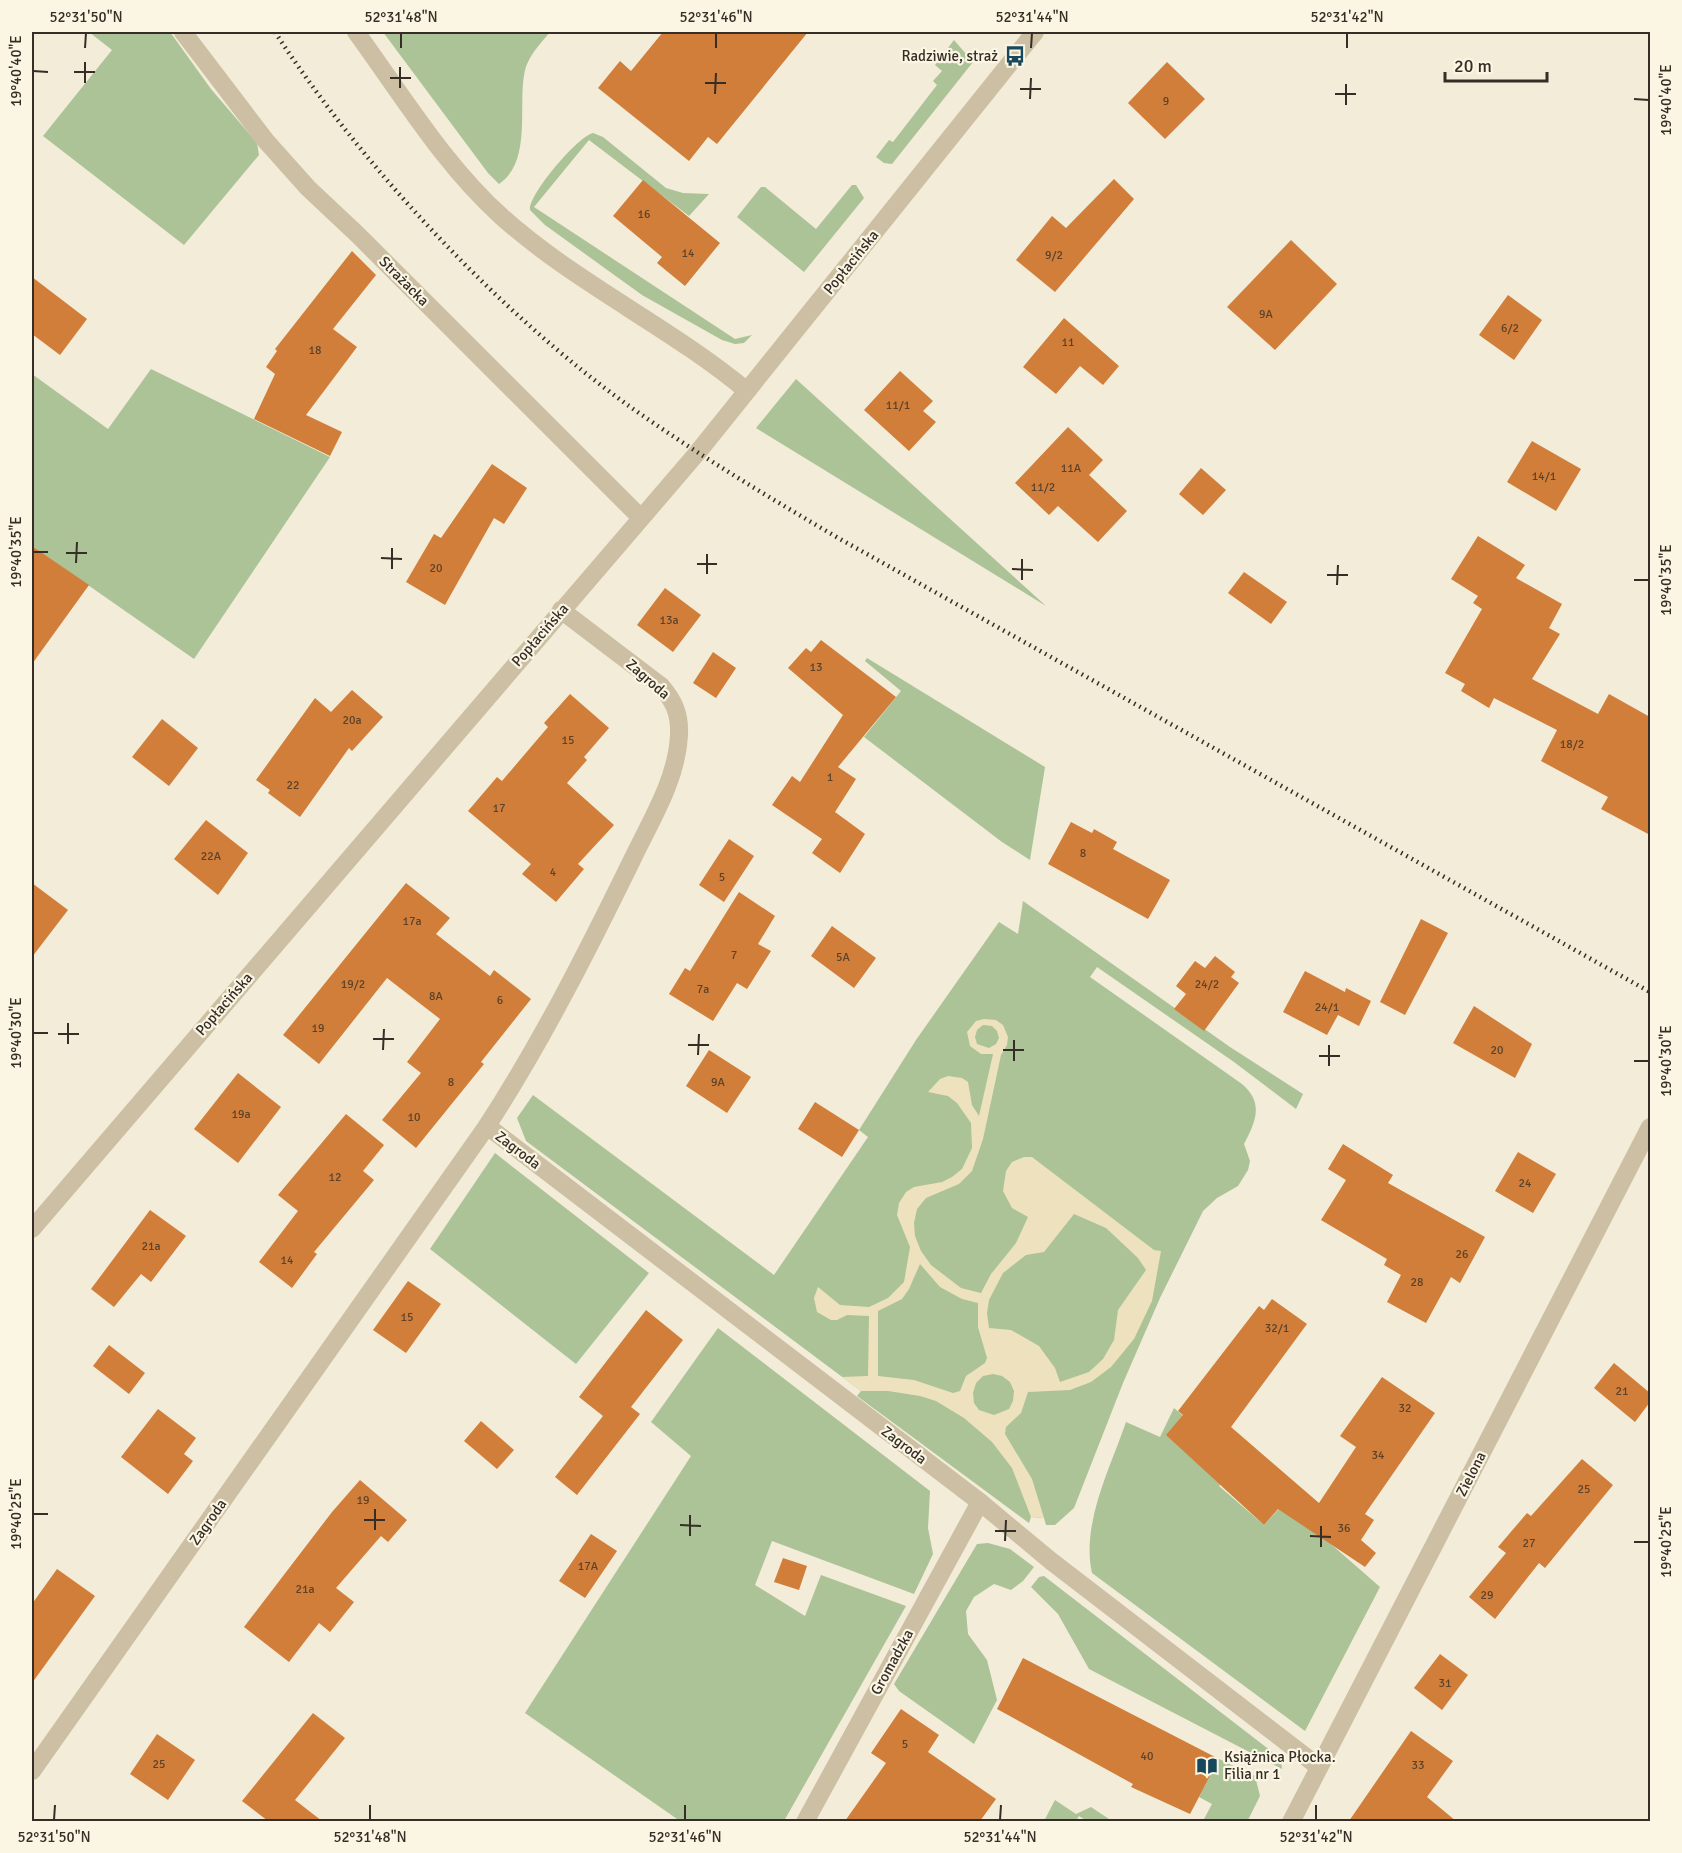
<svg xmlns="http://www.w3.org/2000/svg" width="1682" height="1853" viewBox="0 0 1682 1853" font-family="Signika,sans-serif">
  <rect width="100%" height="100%" fill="#f3ecd8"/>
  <!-- green -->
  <g fill="#abc397">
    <path d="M 89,32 L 170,32 L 211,89 L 257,143 L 259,155 L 184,245 L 43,136 L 112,50 Z"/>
    <path d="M 383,32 L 550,32 C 541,43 529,55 525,70 C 517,104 533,161 499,184 L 488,173 Z"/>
    <path d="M 954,40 L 973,62 L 892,164 L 884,163 L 876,157 L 889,140 L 893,142 L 937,85 L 933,81 L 942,71 L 935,65 Z"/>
    <path d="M 593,133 L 603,137 L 666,188 L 683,193 L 709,194 L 689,216 L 589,140 L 534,207 L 735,339 L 752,335 L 744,343 L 735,344 L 722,340 L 642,295 L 545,225 L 530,210 C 528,195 578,136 593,133 Z"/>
    <path d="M 852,185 L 856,185 L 864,198 L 804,272 L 737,217 L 761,187 L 765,187 L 816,229 Z"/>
    <path d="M 151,369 L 330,457 L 194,659 L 32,546 L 32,374 L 108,429 Z"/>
    <path d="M 796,379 L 1046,606 L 756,428 Z"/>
    <path d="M 867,658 L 1045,767 L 1030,860 L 1002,842 L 864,737 L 901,691 L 865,661 Z"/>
    <path d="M 1023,901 L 1230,1047 L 1303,1094 L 1296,1109 L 1234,1062 L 1097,967 L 1090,977 L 1242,1084 C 1264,1103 1256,1121 1244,1144 L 1250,1161 L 1248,1170 L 1238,1186 L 1217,1198 L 1203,1211 L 1160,1298 L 1123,1383 L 1074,1508 L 1055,1525 L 1046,1525 L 1044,1518 L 1031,1517 L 1029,1523 L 857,1396 L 861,1391 L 526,1141 L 517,1118 L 533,1095 L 774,1275 L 868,1137 L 859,1130 L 916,1040 L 999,922 L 1018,934 Z"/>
    <path d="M 495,1153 L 649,1273 L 576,1364 L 430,1249 Z"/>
    <path d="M 718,1328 L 930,1491 L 928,1528 L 933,1554 L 914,1594 L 772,1541 L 755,1585 L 805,1616 L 821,1575 L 906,1606 L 784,1821 L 680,1821 L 525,1713 L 691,1456 L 651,1422 Z"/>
    <path d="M 1174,1408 L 1238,1463 L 1219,1486 L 1264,1525 L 1284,1503 L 1380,1587 L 1305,1731 L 1092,1573 C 1081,1524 1110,1469 1126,1422 L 1160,1437 Z"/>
    <path d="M 988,1543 L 1010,1549 L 1034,1567 L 1023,1581 L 1011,1590 L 994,1584 L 974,1597 L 966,1611 L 968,1634 L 987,1660 L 997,1700 L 974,1744 L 899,1691 L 894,1684 L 977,1544 Z"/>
    <path d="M 1044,1576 L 1275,1754 L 1281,1760 L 1282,1769 L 1089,1669 L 1058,1614 L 1031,1587 L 1039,1577 Z"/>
    <path d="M 1219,1759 L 1255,1776 L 1260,1796 L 1247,1822 L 1203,1821 L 1212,1804 L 1199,1797 Z"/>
    <path d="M 1055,1800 L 1076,1814 L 1091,1807 L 1112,1821 L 1087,1821 L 1079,1816 L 1076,1821 L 1044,1821 Z"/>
  </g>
  <!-- plaza -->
  <path fill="#ede2bd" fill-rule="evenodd" d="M 984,1019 L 996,1020 L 1003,1025 L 1008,1037 L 1007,1045 L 1001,1055 L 983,1139 L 972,1171 L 959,1184 L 926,1198 L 917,1209 L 914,1223 L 915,1236 L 921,1251 L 931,1265 L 961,1288 L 981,1293 L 991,1274 L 1016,1243 L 1028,1217 L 1012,1208 L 1003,1191 L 1006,1171 L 1012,1162 L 1024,1157 L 1032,1157 L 1154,1250 L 1161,1251 L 1152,1301 L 1134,1339 L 1111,1367 L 1091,1382 L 1070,1390 L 1028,1392 L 1021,1413 L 1006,1427 L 1005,1434 L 1032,1479 L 1044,1518 L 1031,1517 L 1012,1468 L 992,1442 L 964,1418 L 936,1401 L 920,1396 L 888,1391 L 861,1391 L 842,1377 L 868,1376 L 869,1316 L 847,1315 L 837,1320 L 831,1320 L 817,1312 L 814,1298 L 818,1287 L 840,1305 L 869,1307 L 888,1298 L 904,1282 L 910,1247 L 897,1215 L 899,1203 L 906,1192 L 914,1187 L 942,1182 L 952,1177 L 962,1169 L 972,1148 L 971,1123 L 957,1103 L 948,1096 L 928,1092 L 940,1079 L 948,1076 L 962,1078 L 968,1082 L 972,1105 L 979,1116 L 993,1054 L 981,1054 L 970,1046 L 967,1032 L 976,1021 ZM 983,1025 L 992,1026 L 997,1031 L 999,1038 L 996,1044 L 989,1048 L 977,1044 L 975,1037 L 977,1030 ZM 1074,1214 L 1106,1228 L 1138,1258 L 1146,1270 L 1118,1310 L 1114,1340 L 1103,1359 L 1089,1372 L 1060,1382 L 1055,1368 L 1039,1346 L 1011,1330 L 989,1328 L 987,1313 L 989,1300 L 1003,1273 L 1026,1255 L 1044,1252 ZM 920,1264 L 940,1287 L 962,1299 L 978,1303 L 978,1327 L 987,1358 L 985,1363 L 966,1376 L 960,1391 L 953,1393 L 914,1380 L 878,1376 L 878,1311 L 902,1299 L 909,1289 ZM 993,1374 L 1002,1376 L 1010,1382 L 1014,1391 L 1013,1401 L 1009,1409 L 994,1415 L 979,1410 L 974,1403 L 973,1393 L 976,1383 L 983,1376 Z"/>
  <!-- building -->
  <g fill="#d07e39">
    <path d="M 663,32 L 808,32 L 717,144 L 708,137 L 689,161 L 598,88 L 620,61 L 631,71 Z"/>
    <path d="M 1167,62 L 1205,99 L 1165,139 L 1128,103 Z"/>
    <path d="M 1114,179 L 1134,199 L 1055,292 L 1016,260 L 1052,216 L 1066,228 Z"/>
    <path d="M 643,180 L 720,243 L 685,286 L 657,263 L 662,257 L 613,216 Z"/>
    <path d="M 1291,240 L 1337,284 L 1275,350 L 1227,307 Z"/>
    <path d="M 352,251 L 376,275 L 333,329 L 357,347 L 306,415 L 342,432 L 330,456 L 254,419 L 275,374 L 266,367 L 277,351 L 275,349 Z"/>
    <path d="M 32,277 L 87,319 L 60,355 L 32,334 Z"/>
    <path d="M 1508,295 L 1542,320 L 1514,360 L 1479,335 Z"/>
    <path d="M 1064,318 L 1119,366 L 1103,385 L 1080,366 L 1056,394 L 1023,367 Z"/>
    <path d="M 900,371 L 933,401 L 923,411 L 936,422 L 909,451 L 864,410 Z"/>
    <path d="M 1068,427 L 1103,460 L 1089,475 L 1127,511 L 1098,542 L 1058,506 L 1049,515 L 1015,483 Z"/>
    <path d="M 1532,441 L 1581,469 L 1556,511 L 1507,482 Z"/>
    <path d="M 492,464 L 527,488 L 504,524 L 494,518 L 445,605 L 406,582 L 434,534 L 441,538 Z"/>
    <path d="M 1201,468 L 1226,490 L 1203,515 L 1179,494 Z"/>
    <path d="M 1478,536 L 1525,565 L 1516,578 L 1562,604 L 1549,628 L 1560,634 L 1532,679 L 1598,714 L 1609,694 L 1650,717 L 1650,835 L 1601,809 L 1608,797 L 1541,761 L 1557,730 L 1494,698 L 1489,708 L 1461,691 L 1465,684 L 1445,673 L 1482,609 L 1473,603 L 1478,596 L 1451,579 Z"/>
    <path d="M 32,546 L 89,585 L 32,664 Z"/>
    <path d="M 1244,572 L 1287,602 L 1271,624 L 1228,593 Z"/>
    <path d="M 665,588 L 701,615 L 673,652 L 637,625 Z"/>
    <path d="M 821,640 L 896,697 L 838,767 L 856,779 L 835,812 L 865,834 L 840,873 L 812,853 L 822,839 L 772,805 L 792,776 L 800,782 L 843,715 L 788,668 L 806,648 L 811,652 Z"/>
    <path d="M 713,652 L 736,668 L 716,698 L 693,683 Z"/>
    <path d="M 352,690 L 383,717 L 352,751 L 349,748 L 300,817 L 268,793 L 270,790 L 256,780 L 315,698 L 331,712 Z"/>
    <path d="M 570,694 L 609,728 L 584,757 L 587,760 L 567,783 L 614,825 L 578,864 L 584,869 L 556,902 L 522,874 L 531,864 L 468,811 L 497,777 L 502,781 L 548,727 L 544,723 Z"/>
    <path d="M 162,719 L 198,748 L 169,786 L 132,757 Z"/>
    <path d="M 206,820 L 248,853 L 218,895 L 174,859 Z"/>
    <path d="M 1071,822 L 1092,833 L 1094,829 L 1117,842 L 1113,849 L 1170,880 L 1148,919 L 1048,864 Z"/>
    <path d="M 729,839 L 754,856 L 724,902 L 699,885 Z"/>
    <path d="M 32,883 L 68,910 L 32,957 Z"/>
    <path d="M 406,883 L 450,918 L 436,934 L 490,976 L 494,970 L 531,999 L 481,1062 L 484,1064 L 416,1148 L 382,1120 L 421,1073 L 407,1062 L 440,1019 L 387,978 L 319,1064 L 283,1035 Z"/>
    <path d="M 739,892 L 775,916 L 758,944 L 771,951 L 747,989 L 737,983 L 713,1021 L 669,994 L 685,968 L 690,971 Z"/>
    <path d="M 1421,919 L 1448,933 L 1405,1015 L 1380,1002 Z"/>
    <path d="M 832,926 L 876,958 L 854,988 L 811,956 Z"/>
    <path d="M 1215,956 L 1235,972 L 1231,977 L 1239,983 L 1204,1031 L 1174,1009 L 1186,994 L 1176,986 L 1195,961 L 1205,968 Z"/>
    <path d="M 1305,971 L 1345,992 L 1346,988 L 1371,1001 L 1359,1026 L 1338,1015 L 1327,1035 L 1283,1012 Z"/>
    <path d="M 1474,1006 L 1532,1044 L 1515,1078 L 1453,1043 Z"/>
    <path d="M 709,1050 L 751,1077 L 727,1113 L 686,1086 Z"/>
    <path d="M 238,1073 L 281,1107 L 238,1163 L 194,1129 Z"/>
    <path d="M 815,1102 L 859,1130 L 842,1157 L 798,1129 Z"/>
    <path d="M 346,1114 L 384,1145 L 363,1171 L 374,1180 L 314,1252 L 317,1254 L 292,1288 L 259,1262 L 298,1211 L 278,1195 Z"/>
    <path d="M 1343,1144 L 1393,1175 L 1388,1183 L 1485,1237 L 1460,1283 L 1451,1277 L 1426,1323 L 1387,1302 L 1401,1275 L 1384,1265 L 1387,1259 L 1321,1220 L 1346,1180 L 1328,1169 Z"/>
    <path d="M 1518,1152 L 1556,1174 L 1533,1213 L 1495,1191 Z"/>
    <path d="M 150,1210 L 186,1236 L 151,1282 L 141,1274 L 114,1307 L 91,1289 Z"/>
    <path d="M 408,1281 L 441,1304 L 406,1353 L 373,1330 Z"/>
    <path d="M 1272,1299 L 1307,1324 L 1231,1427 L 1319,1503 L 1356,1447 L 1340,1436 L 1382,1377 L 1435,1413 L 1365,1514 L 1374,1520 L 1361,1540 L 1376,1553 L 1365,1567 L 1278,1509 L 1264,1525 L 1166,1435 L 1183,1415 L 1178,1411 L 1259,1306 L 1264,1310 Z"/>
    <path d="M 646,1310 L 683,1340 L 631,1407 L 640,1414 L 577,1495 L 555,1477 L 603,1416 L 579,1397 Z"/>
    <path d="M 109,1345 L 145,1373 L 129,1394 L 93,1366 Z"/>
    <path d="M 1614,1363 L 1650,1393 L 1650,1402 L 1635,1422 L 1594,1388 Z"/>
    <path d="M 158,1409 L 196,1438 L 184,1454 L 193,1461 L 168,1494 L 121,1457 Z"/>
    <path d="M 481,1421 L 514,1450 L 497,1469 L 464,1441 Z"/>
    <path d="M 1582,1459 L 1613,1485 L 1545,1568 L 1539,1563 L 1495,1619 L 1469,1597 L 1506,1553 L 1498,1547 L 1527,1513 L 1531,1516 Z"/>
    <path d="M 360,1480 L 407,1520 L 388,1542 L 381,1536 L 336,1588 L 354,1602 L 330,1632 L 319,1623 L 289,1662 L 244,1627 L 332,1512 Z"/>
    <path d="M 591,1534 L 617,1551 L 585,1598 L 559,1581 Z"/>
    <path d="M 783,1558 L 807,1566 L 799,1590 L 774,1582 Z"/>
    <path d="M 57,1569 L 95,1596 L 32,1683 L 32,1604 Z"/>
    <path d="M 1440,1654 L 1468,1675 L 1442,1710 L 1414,1688 Z"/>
    <path d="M 1023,1658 L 1219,1759 L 1190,1814 L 1131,1787 L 1133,1784 L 997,1709 Z"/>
    <path d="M 901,1709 L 939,1735 L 928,1752 L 996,1799 L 980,1821 L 845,1821 L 886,1763 L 871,1753 Z"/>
    <path d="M 313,1713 L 345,1738 L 295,1800 L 322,1821 L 268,1821 L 242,1801 Z"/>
    <path d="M 1411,1731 L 1453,1761 L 1427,1797 L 1456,1821 L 1349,1821 Z"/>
    <path d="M 157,1734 L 195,1760 L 168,1800 L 130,1774 Z"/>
  </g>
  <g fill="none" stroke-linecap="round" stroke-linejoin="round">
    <!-- minor -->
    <g stroke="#ccbfa3" stroke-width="18">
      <path d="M 183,32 L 266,141 L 308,188 L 358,235 L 640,517"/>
      <path d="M 356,32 C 402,95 444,165 502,217 C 577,284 670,327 747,391"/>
      <path d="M 487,1126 C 542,1041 587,952 631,862 C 650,822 677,780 679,735 C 680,714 674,701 661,686 L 561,610"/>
      <path d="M 32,1229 L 698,452 L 1035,32"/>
      <path d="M 32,1771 L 487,1126 L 980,1502 L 1051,1561 L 1319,1767"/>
      <path d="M 805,1822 L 980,1502"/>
      <path d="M 1291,1822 L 1650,1127"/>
    </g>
    <!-- rail -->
    <path stroke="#362e26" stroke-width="4.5" stroke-dasharray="1.5 4.5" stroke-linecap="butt" d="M 275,32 C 362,166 498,312 629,406 C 697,454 768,497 840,539 L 1650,992"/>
  </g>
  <!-- ticks -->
  <path fill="none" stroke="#362e26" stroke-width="2" d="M 85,48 L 86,33M 401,48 L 401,33M 716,48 L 716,33M 1031,48 L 1032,33M 1347,48 L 1347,33M 33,71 L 48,72M 74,72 L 95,72M 390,78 L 411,78M 85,83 L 85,62M 705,83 L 726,83M 400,88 L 400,67M 1020,89 L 1041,89M 715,94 L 716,73M 1335,94 L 1356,94M 1030,99 L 1031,78M 1634,99 L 1649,100M 1346,105 L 1346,84M 33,552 L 48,552M 66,553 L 87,553M 381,558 L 402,559M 76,563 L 77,542M 697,564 L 717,564M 392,569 L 392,548M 1012,569 L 1033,570M 707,574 L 707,554M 1327,575 L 1348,575M 1022,580 L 1022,559M 1634,580 L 1649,580M 1337,585 L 1338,565M 33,1033 L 48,1033M 58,1034 L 79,1034M 373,1039 L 394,1039M 68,1044 L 68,1023M 688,1045 L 709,1045M 383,1050 L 384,1029M 1003,1050 L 1024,1050M 698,1055 L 699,1034M 1319,1056 L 1340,1056M 1014,1061 L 1014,1040M 1634,1061 L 1649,1061M 1329,1066 L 1329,1045M 33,1514 L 48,1514M 364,1520 L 385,1520M 680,1525 L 701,1526M 375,1530 L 375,1509M 995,1531 L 1016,1531M 690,1536 L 690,1515M 1310,1536 L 1331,1537M 1005,1541 L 1006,1520M 1634,1542 L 1649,1542M 1321,1547 L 1321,1526M 54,1820 L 55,1805M 370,1820 L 370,1805M 685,1820 L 685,1805M 1000,1820 L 1001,1805M 1316,1820 L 1316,1805"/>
  <!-- icons -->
  <defs>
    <g id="bus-bare" transform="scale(1.62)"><path d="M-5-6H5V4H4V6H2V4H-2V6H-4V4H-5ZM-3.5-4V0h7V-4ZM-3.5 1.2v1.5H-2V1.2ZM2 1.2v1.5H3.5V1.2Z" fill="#18485b" stroke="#fbf5e4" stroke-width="2.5" paint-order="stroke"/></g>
    <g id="library-bare" transform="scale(1.62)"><path d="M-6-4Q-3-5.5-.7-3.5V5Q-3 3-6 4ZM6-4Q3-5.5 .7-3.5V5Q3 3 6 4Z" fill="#18485b" stroke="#fbf5e4" stroke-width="2.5" paint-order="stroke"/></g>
  </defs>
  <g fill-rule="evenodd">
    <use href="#bus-bare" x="1015" y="56"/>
    <use href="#library-bare" x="1207" y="1766"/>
  </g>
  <g text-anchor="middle" stroke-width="4.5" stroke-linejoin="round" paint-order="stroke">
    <!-- number labels -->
    <g font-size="12" fill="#5c422b">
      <text x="1166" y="105">9</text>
      <text x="644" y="218">16</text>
      <text x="688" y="257">14</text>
      <text x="1054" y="259">9/2</text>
      <text x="1266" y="318">9A</text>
      <text x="1510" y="332">6/2</text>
      <text x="1068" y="346">11</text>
      <text x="315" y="354">18</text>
      <text x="898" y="409">11/1</text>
      <text x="1071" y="472">11A</text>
      <text x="1544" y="480">14/1</text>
      <text x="1043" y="491">11/2</text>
      <text x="436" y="572">20</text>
      <text x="669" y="624">13a</text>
      <text x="816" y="671">13</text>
      <text x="352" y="724">20a</text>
      <text x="568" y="744">15</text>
      <text x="1572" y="748">18/2</text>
      <text x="830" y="781">1</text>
      <text x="293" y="789">22</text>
      <text x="499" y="812">17</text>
      <text x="1083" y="857">8</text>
      <text x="211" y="860">22A</text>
      <text x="553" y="876">4</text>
      <text x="722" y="881">5</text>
      <text x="412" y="925">17a</text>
      <text x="734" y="959">7</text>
      <text x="843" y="961">5A</text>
      <text x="353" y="988">19/2</text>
      <text x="1207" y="988">24/2</text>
      <text x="703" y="993">7a</text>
      <text x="436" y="1000">8A</text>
      <text x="500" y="1004">6</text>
      <text x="1327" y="1011">24/1</text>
      <text x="318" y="1032">19</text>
      <text x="1497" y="1054">20</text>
      <text x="451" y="1086">8</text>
      <text x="718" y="1086">9A</text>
      <text x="241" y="1118">19a</text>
      <text x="414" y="1121">10</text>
      <text x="335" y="1181">12</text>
      <text x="1525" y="1187">24</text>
      <text x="151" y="1250">21a</text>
      <text x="1462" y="1258">26</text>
      <text x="287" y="1264">14</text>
      <text x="1417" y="1286">28</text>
      <text x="407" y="1321">15</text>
      <text x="1277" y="1332">32/1</text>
      <text x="1622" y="1395">21</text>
      <text x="1405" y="1412">32</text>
      <text x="1378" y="1459">34</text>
      <text x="1584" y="1493">25</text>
      <text x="363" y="1504">19</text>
      <text x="1344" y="1532">36</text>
      <text x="1529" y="1547">27</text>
      <text x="588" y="1570">17A</text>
      <text x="305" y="1593">21a</text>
      <text x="1487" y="1599">29</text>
      <text x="1445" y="1687">31</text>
      <text x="905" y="1748">5</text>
      <text x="1147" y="1760">40</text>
      <text x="159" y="1768">25</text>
      <text x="1418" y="1769">33</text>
    </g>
    <!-- poi labels -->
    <g font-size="15" fill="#362e26" stroke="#fbf5e4" text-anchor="end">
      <text x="998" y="61">Radziwie, straż</text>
      <text x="1224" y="1762" text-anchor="start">Książnica Płocka.<tspan x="1224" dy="17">Filia nr 1</tspan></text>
    </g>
    <!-- street labels -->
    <g font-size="15" fill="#362e26" stroke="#fbf5e4">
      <text transform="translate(851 262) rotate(-51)" y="5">Popłacińska</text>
      <text transform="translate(404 281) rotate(45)" y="5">Strażacka</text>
      <text transform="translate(540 635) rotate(-49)" y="5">Popłacińska</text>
      <text transform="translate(648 679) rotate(41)" y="5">Zagroda</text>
      <text transform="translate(224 1004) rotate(-49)" y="5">Popłacińska</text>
      <text transform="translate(518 1150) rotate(37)" y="5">Zagroda</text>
      <text transform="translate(904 1445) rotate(37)" y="5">Zagroda</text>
      <text transform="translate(1471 1474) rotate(-63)" y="5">Zielona</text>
      <text transform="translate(208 1522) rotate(-55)" y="5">Zagroda</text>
      <text transform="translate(892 1662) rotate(-61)" y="5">Gromadzka</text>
    </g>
  </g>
  <!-- border -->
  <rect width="1682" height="1853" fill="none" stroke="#fbf5e4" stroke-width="66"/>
  <!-- scale -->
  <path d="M1445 72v9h102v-9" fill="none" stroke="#362e26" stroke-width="3"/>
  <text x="1454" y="72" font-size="18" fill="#362e26" stroke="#fbf5e4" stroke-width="4.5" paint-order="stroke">20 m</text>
  <rect x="33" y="33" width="1616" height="1787" fill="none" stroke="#362e26" stroke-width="2"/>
  <g font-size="15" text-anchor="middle" fill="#362e26">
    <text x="86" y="22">52°31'50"N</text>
    <text x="401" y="22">52°31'48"N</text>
    <text x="716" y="22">52°31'46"N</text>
    <text x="1032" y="22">52°31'44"N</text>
    <text x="1347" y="22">52°31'42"N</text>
    <text transform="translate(16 71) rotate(-90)" y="5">19°40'40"E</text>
    <text transform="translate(1666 100) rotate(-90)" y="5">19°40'40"E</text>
    <text transform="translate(16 552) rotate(-90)" y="5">19°40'35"E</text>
    <text transform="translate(1666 580) rotate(-90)" y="5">19°40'35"E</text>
    <text transform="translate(16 1033) rotate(-90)" y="5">19°40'30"E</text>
    <text transform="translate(1666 1061) rotate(-90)" y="5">19°40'30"E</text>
    <text transform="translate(16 1514) rotate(-90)" y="5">19°40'25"E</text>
    <text transform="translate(1666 1542) rotate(-90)" y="5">19°40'25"E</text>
    <text x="54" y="1842">52°31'50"N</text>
    <text x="370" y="1842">52°31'48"N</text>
    <text x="685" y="1842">52°31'46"N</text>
    <text x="1000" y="1842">52°31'44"N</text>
    <text x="1316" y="1842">52°31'42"N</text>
  </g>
</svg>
